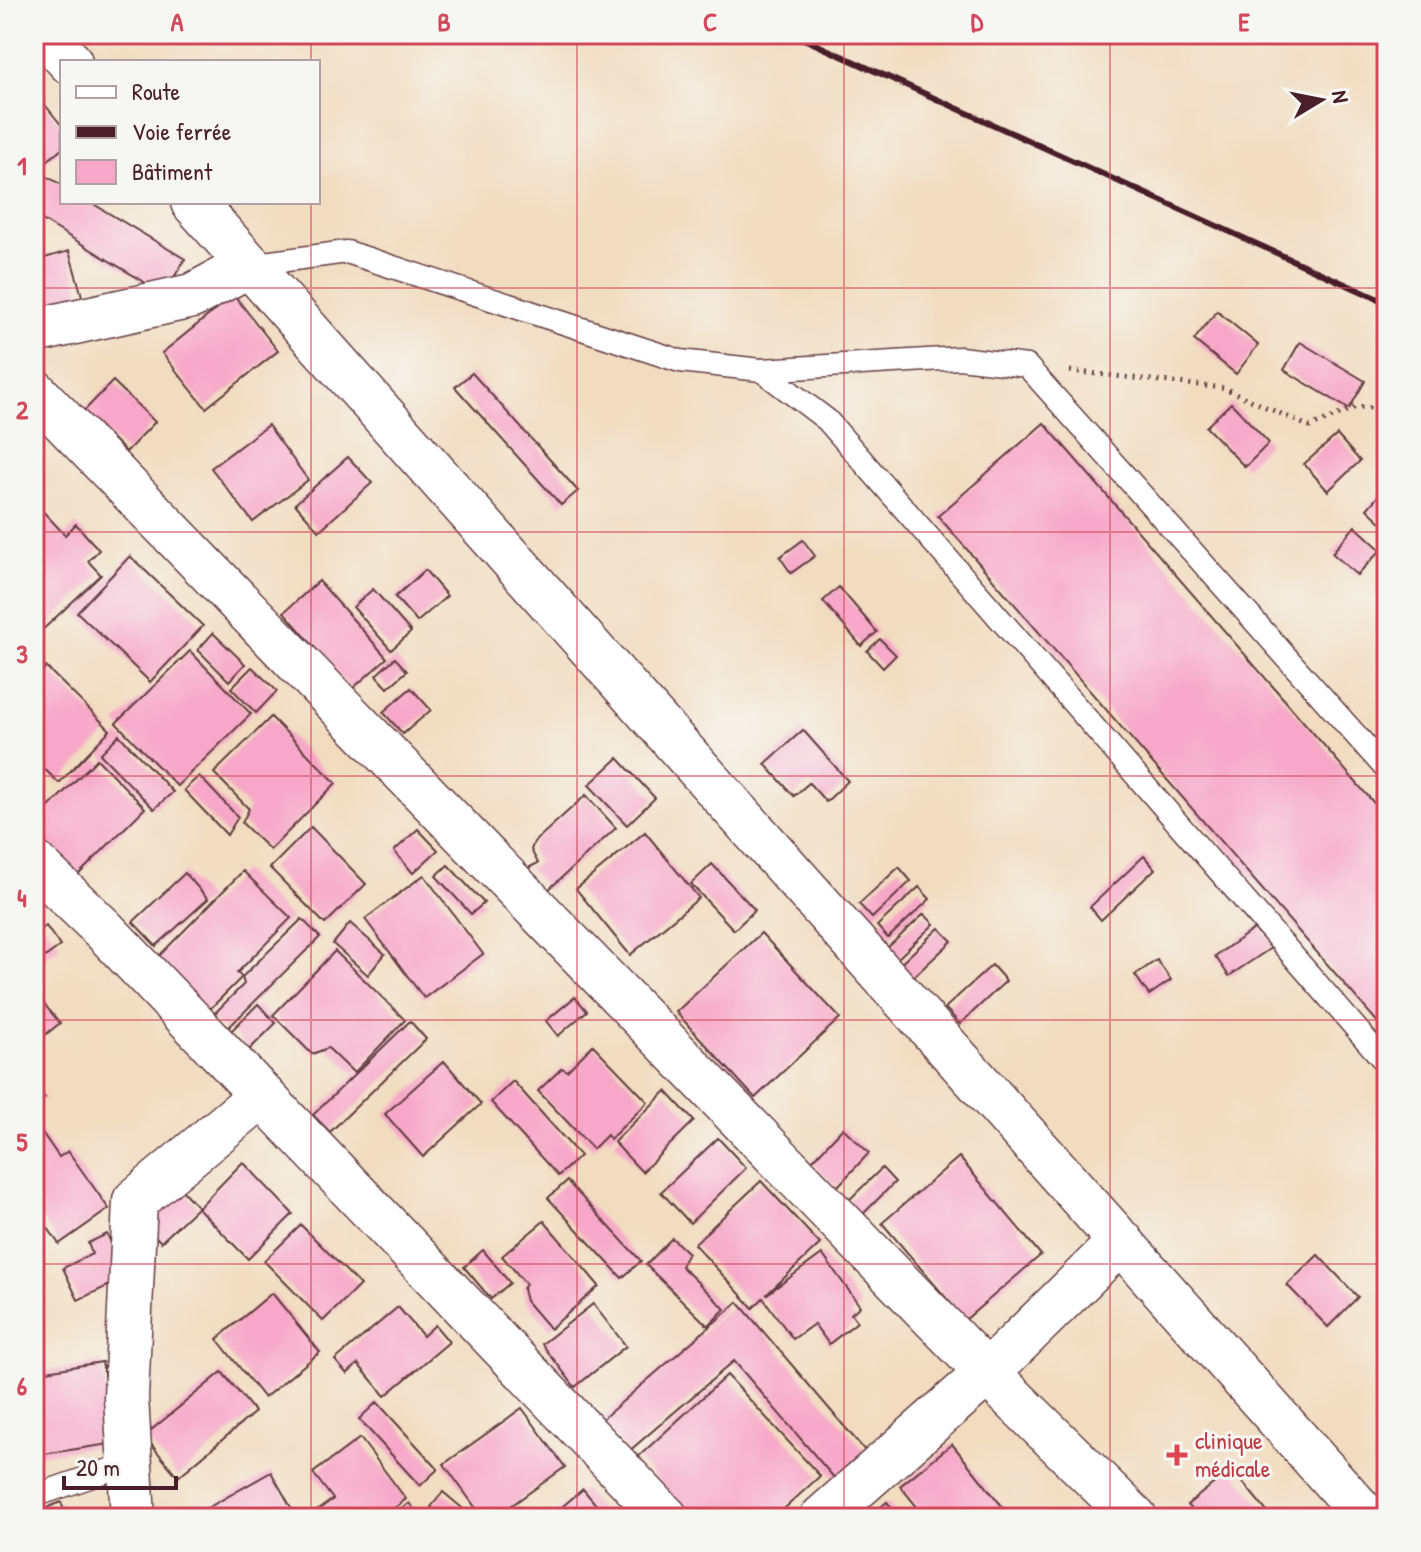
<svg xmlns="http://www.w3.org/2000/svg" width="1421" height="1552" viewBox="0 0 1421 1552" font-family="'Patrick Hand',sans-serif">
  <rect width="100%" height="100%" fill="#f6f6f2"/>
  <filter id="ink" filterUnits="userSpaceOnUse"><feTurbulence type="fractalNoise" baseFrequency=".0125" numOctaves="2"/><feDisplacementMap in="SourceGraphic" scale="16" xChannelSelector="R" yChannelSelector="G"/><feConvolveMatrix kernelMatrix="1 2 1 2 8 2 1 2 1" color-interpolation-filters="sRGB"/></filter>
  <filter id="wash" filterUnits="userSpaceOnUse"><feTurbulence type="fractalNoise" baseFrequency=".006" numOctaves="4" result="noise"/><feDisplacementMap in="SourceGraphic" scale="32" xChannelSelector="R" yChannelSelector="G"/><feGaussianBlur stdDeviation="1.8" result="paint"/><feColorMatrix in="noise" values="0 0 0 0 0 0 0 0 0 0 0 0 0 0 0 0 0 1.4 0 .05"/><feComposite in="paint" operator="in"/></filter>
  <g filter="url(#wash)">
    <rect width="100%" height="100%" fill="#f1dcbf"/>
    <g id="blocks">
      <!-- building -->
      <g fill="#f7a8c8">
        <path d="M 34,91 L 62,126 L 62,149 L 34,171 Z"/>
        <path d="M 46,176 L 62,185 L 62,202 L 90,202 L 185,259 L 164,294 L 34,215 L 34,197 Z"/>
        <path d="M 69,251 L 84,303 L 34,318 L 34,261 Z"/>
        <path d="M 234,295 L 278,351 L 206,408 L 162,353 Z"/>
        <path d="M 1217,311 L 1258,345 L 1236,374 L 1194,340 Z"/>
        <path d="M 1300,342 L 1365,381 L 1349,409 L 1284,370 Z"/>
        <path d="M 472,373 L 578,491 L 561,505 L 455,387 Z"/>
        <path d="M 113,381 L 155,422 L 126,452 L 84,411 Z"/>
        <path d="M 1231,403 L 1269,443 L 1245,467 L 1206,427 Z"/>
        <path d="M 1044,423 L 1387,818 L 1387,1033 L 938,516 Z"/>
        <path d="M 268,425 L 308,480 L 253,522 L 211,468 Z"/>
        <path d="M 1337,435 L 1360,461 L 1328,491 L 1304,464 Z"/>
        <path d="M 348,457 L 372,483 L 319,531 L 295,504 Z"/>
        <path d="M 1387,486 L 1387,528 L 1367,509 Z"/>
        <path d="M 37,505 L 65,535 L 76,524 L 99,550 L 88,561 L 101,575 L 38,634 L 34,630 L 34,508 Z"/>
        <path d="M 1355,526 L 1381,550 L 1357,575 L 1332,553 Z"/>
        <path d="M 803,540 L 815,556 L 791,573 L 780,557 Z"/>
        <path d="M 130,556 L 203,626 L 150,682 L 77,612 Z"/>
        <path d="M 425,570 L 447,596 L 417,622 L 395,597 Z"/>
        <path d="M 319,581 L 387,658 L 351,690 L 284,612 Z"/>
        <path d="M 839,587 L 877,632 L 861,646 L 823,601 Z"/>
        <path d="M 373,589 L 411,632 L 391,650 L 353,607 Z"/>
        <path d="M 213,633 L 245,664 L 229,681 L 198,650 Z"/>
        <path d="M 880,639 L 896,655 L 883,668 L 867,651 Z"/>
        <path d="M 190,651 L 251,714 L 177,786 L 116,723 Z"/>
        <path d="M 395,658 L 407,671 L 388,688 L 376,675 Z"/>
        <path d="M 46,667 L 110,730 L 59,783 L 34,759 L 34,680 Z"/>
        <path d="M 252,667 L 277,691 L 256,713 L 231,688 Z"/>
        <path d="M 411,688 L 431,710 L 403,734 L 383,712 Z"/>
        <path d="M 271,717 L 336,783 L 270,850 L 242,823 L 249,809 L 214,773 Z"/>
        <path d="M 803,730 L 848,781 L 826,802 L 809,783 L 794,796 L 765,764 Z"/>
        <path d="M 119,735 L 173,792 L 154,809 L 100,754 Z"/>
        <path d="M 618,758 L 655,798 L 627,825 L 589,785 Z"/>
        <path d="M 97,759 L 145,808 L 76,877 L 34,834 L 34,822 Z"/>
        <path d="M 199,776 L 238,817 L 227,835 L 184,790 Z"/>
        <path d="M 586,795 L 616,828 L 548,890 L 528,868 L 538,863 L 531,850 L 534,842 Z"/>
        <path d="M 311,827 L 366,884 L 325,924 L 270,868 Z"/>
        <path d="M 418,829 L 438,850 L 413,873 L 394,851 Z"/>
        <path d="M 645,832 L 699,898 L 630,955 L 576,889 Z"/>
        <path d="M 1144,856 L 1155,869 L 1101,920 L 1090,907 Z"/>
        <path d="M 712,864 L 755,910 L 734,930 L 691,884 Z"/>
        <path d="M 448,865 L 484,903 L 471,914 L 436,876 Z"/>
        <path d="M 899,867 L 911,881 L 872,918 L 859,904 Z"/>
        <path d="M 243,871 L 291,918 L 237,973 L 242,977 L 208,1011 L 156,959 Z"/>
        <path d="M 185,873 L 208,899 L 156,946 L 133,922 Z"/>
        <path d="M 424,875 L 483,954 L 424,998 L 365,919 Z"/>
        <path d="M 919,887 L 930,899 L 888,938 L 877,926 Z"/>
        <path d="M 924,914 L 934,924 L 896,960 L 886,949 Z"/>
        <path d="M 302,919 L 320,937 L 225,1031 L 211,1017 L 244,984 L 242,977 Z"/>
        <path d="M 350,923 L 385,954 L 368,975 L 333,944 Z"/>
        <path d="M 1260,925 L 1274,946 L 1229,976 L 1215,956 Z"/>
        <path d="M 46,926 L 60,946 L 34,965 L 34,932 Z"/>
        <path d="M 939,928 L 952,941 L 908,982 L 895,969 Z"/>
        <path d="M 761,933 L 840,1018 L 755,1098 L 676,1012 Z"/>
        <path d="M 335,951 L 405,1020 L 354,1073 L 328,1048 L 312,1054 L 273,1015 Z"/>
        <path d="M 1157,960 L 1171,980 L 1149,995 L 1135,975 Z"/>
        <path d="M 992,965 L 1006,981 L 960,1024 L 945,1008 Z"/>
        <path d="M 34,992 L 60,1023 L 34,1044 Z"/>
        <path d="M 575,997 L 587,1011 L 558,1036 L 546,1021 Z"/>
        <path d="M 258,1004 L 276,1023 L 249,1050 L 231,1031 Z"/>
        <path d="M 410,1021 L 426,1039 L 330,1132 L 313,1115 Z"/>
        <path d="M 593,1045 L 648,1102 L 610,1139 L 607,1135 L 593,1149 L 538,1091 L 562,1068 L 567,1071 Z"/>
        <path d="M 444,1061 L 481,1104 L 423,1157 L 385,1114 Z"/>
        <path d="M 513,1081 L 580,1156 L 558,1176 L 491,1102 Z"/>
        <path d="M 34,1086 L 45,1098 L 34,1106 Z"/>
        <path d="M 666,1091 L 694,1121 L 642,1172 L 614,1142 Z"/>
        <path d="M 34,1121 L 59,1157 L 68,1151 L 109,1209 L 59,1244 L 34,1208 Z"/>
        <path d="M 843,1128 L 869,1153 L 837,1187 L 811,1162 Z"/>
        <path d="M 718,1138 L 746,1168 L 690,1223 L 661,1192 Z"/>
        <path d="M 959,1157 L 1041,1255 L 965,1320 L 882,1223 Z"/>
        <path d="M 243,1162 L 293,1214 L 248,1259 L 198,1208 Z"/>
        <path d="M 882,1168 L 895,1182 L 860,1217 L 846,1203 Z"/>
        <path d="M 567,1181 L 641,1261 L 622,1278 L 548,1198 Z"/>
        <path d="M 761,1181 L 820,1244 L 766,1295 L 822,1254 L 860,1306 L 851,1314 L 857,1322 L 829,1344 L 814,1324 L 793,1339 L 763,1298 L 753,1308 L 694,1244 Z"/>
        <path d="M 176,1184 L 198,1207 L 161,1242 L 139,1220 Z"/>
        <path d="M 544,1221 L 599,1286 L 550,1329 L 526,1301 L 523,1289 L 526,1284 L 502,1256 Z"/>
        <path d="M 301,1225 L 360,1285 L 323,1321 L 264,1261 Z"/>
        <path d="M 107,1234 L 127,1277 L 78,1300 L 63,1268 L 92,1254 L 88,1243 Z"/>
        <path d="M 672,1238 L 688,1253 L 681,1266 L 725,1309 L 708,1326 L 646,1265 Z"/>
        <path d="M 483,1250 L 510,1283 L 491,1299 L 464,1267 Z"/>
        <path d="M 1318,1255 L 1358,1297 L 1328,1327 L 1287,1285 Z"/>
        <path d="M 272,1293 L 320,1352 L 264,1398 L 217,1339 Z"/>
        <path d="M 738,1302 L 867,1453 L 836,1480 L 734,1361 L 628,1452 L 601,1420 Z"/>
        <path d="M 593,1304 L 626,1346 L 575,1387 L 542,1344 Z"/>
        <path d="M 398,1307 L 423,1336 L 435,1325 L 449,1342 L 385,1396 L 358,1364 L 347,1374 L 335,1360 Z"/>
        <path d="M 102,1362 L 116,1443 L 37,1455 L 34,1373 Z"/>
        <path d="M 222,1372 L 255,1412 L 178,1477 L 144,1436 Z"/>
        <path d="M 727,1375 L 820,1476 L 774,1518 L 693,1518 L 637,1458 Z"/>
        <path d="M 377,1402 L 438,1469 L 420,1486 L 359,1419 Z"/>
        <path d="M 522,1408 L 565,1467 L 494,1518 L 483,1518 L 444,1464 Z"/>
        <path d="M 360,1438 L 406,1499 L 382,1518 L 324,1518 L 318,1510 L 333,1499 L 313,1473 Z"/>
        <path d="M 952,1444 L 1010,1516 L 1007,1518 L 926,1518 L 900,1486 Z"/>
        <path d="M 1232,1469 L 1272,1518 L 1198,1518 L 1187,1505 Z"/>
        <path d="M 271,1472 L 292,1509 L 276,1518 L 190,1518 Z"/>
        <path d="M 583,1489 L 607,1518 L 549,1518 Z"/>
        <path d="M 443,1492 L 474,1518 L 445,1518 L 431,1507 Z"/>
        <path d="M 61,1502 L 66,1516 L 72,1514 L 73,1518 L 50,1518 L 46,1508 Z"/>
        <path d="M 887,1502 L 900,1518 L 867,1518 Z"/>
        <path d="M 409,1503 L 421,1518 L 391,1518 Z"/>
      </g>
    </g>
  </g>
  <g filter="url(#ink)">
    <use href="#blocks" fill-opacity="0" stroke="#633b41" stroke-width="2"/>
    <g fill="none" stroke-linecap="round" stroke-linejoin="round">
      <!-- service casing -->
      <g stroke="#633b41" stroke-width="25">
        <g id="service">
          <path d="M 249,265 L 347,252 L 680,361 L 761,370 L 960,358 L 1027,366 L 1387,770"/>
          <path d="M 761,370 L 827,420 L 1387,1064"/>
          <path d="M 34,1496 L 130,1463"/>
        </g>
      </g>
      <!-- minor casing -->
      <g stroke="#633b41" stroke-width="47">
        <g id="minor">
          <path d="M 45,34 L 70,62"/>
          <path d="M 193,202 L 1367,1518"/>
          <path d="M 34,331 L 192,296 L 249,265"/>
          <path d="M 34,391 L 987,1373 L 1135,1518"/>
          <path d="M 34,863 L 103,929 L 666,1518"/>
          <path d="M 133,1518 L 126,1397 L 135,1201 L 262,1095"/>
          <path d="M 822,1518 L 987,1373 L 1121,1241"/>
        </g>
      </g>
      <!-- path -->
      <path stroke="#633b41" stroke-width="5" stroke-dasharray="2 6" stroke-linecap="butt" d="M 1070,371 L 1224,388 L 1310,427 L 1356,407 L 1387,409"/>
      <!-- service -->
      <use href="#service" stroke="#fff" stroke-width="22"/>
      <!-- minor -->
      <use href="#minor" stroke="#fff" stroke-width="44"/>
      <!-- rail -->
      <path stroke="#4a1f2b" stroke-width="6" d="M 793,34 L 1387,303"/>
    </g>
  </g>
  <!-- grid -->
  <path fill="none" stroke="#d1495b" stroke-width="2" stroke-opacity="0.55" d="M 311,34 L 311,62M 577,34 L 577,1518M 844,34 L 844,1518M 1110,34 L 1110,1518M 311,202 L 311,1518M 34,288 L 1387,288M 34,532 L 1387,532M 34,776 L 1387,776M 34,1020 L 1387,1020M 34,1264 L 1387,1264"/>
  <!-- markers -->
  <path fill="#e0444e" stroke="#f6f6f2" stroke-width="3" d="M1173 1443h8v8h8v8h-8v8h-8v-8h-8v-8h8z"/>
  <g text-anchor="middle" stroke-width="6" stroke-linejoin="round" paint-order="stroke">
    <!-- health labels -->
    <g font-size="24" fill="#be3a42" stroke="#f6f6f2" text-anchor="start">
      <text x="1195" y="1449">clinique<tspan x="1195" dy="28">médicale</tspan></text>
    </g>
  </g>
  <!-- margin -->
  <rect width="1421" height="1552" fill="none" stroke="#f6f6f2" stroke-width="88"/>
  <!-- legend -->
  <rect x="60" y="60" width="260" height="144" fill="#f6f6f2" stroke="#b1a0a2" stroke-width="2"/>
  <rect x="76" y="86" width="40" height="12" fill="#ffffff" stroke="#b1a0a2" stroke-width="2"/>
  <text x="132" y="100" font-size="24" fill="#4a1f2b">Route</text>
  <rect x="76" y="126" width="40" height="12" fill="#4a1f2b" stroke="#b1a0a2" stroke-width="2"/>
  <text x="132" y="140" font-size="24" fill="#4a1f2b">Voie ferrée</text>
  <rect x="76" y="160" width="40" height="24" fill="#f7a8c8" stroke="#b1a0a2" stroke-width="2"/>
  <text x="132" y="180" font-size="24" fill="#4a1f2b">Bâtiment</text>
  <!-- north arrow -->
  <g transform="translate(1321 100) rotate(80)" stroke="#f6f6f2" stroke-width="6" paint-order="stroke">
  <path d="M0-6L14 30L0 20L-14 30Z" fill="#4a1f2b"/>
  <text y="-12" font-size="22" font-weight="bold" text-anchor="middle" fill="#4a1f2b">N</text>
  </g>
  <!-- scale -->
  <path d="M64 1476v12h112v-12" fill="none" stroke="#4a1f2b" stroke-width="4"/>
  <text x="76" y="1476" font-size="24" fill="#4a1f2b" stroke="#f6f6f2" stroke-width="6" paint-order="stroke">20 m</text>
  <rect x="44" y="44" width="1333" height="1464" fill="none" stroke="#d1495b" stroke-width="3"/>
  <g font-size="26" text-anchor="middle" font-weight="bold" fill="#d1495b">
    <text x="177" y="31">A</text>
    <text x="444" y="31">B</text>
    <text x="710" y="31">C</text>
    <text x="977" y="31">D</text>
    <text x="1244" y="31">E</text>
    <text x="22" y="175">1</text>
    <text x="22" y="419">2</text>
    <text x="22" y="663">3</text>
    <text x="22" y="907">4</text>
    <text x="22" y="1151">5</text>
    <text x="22" y="1395">6</text>
  </g>
</svg>
